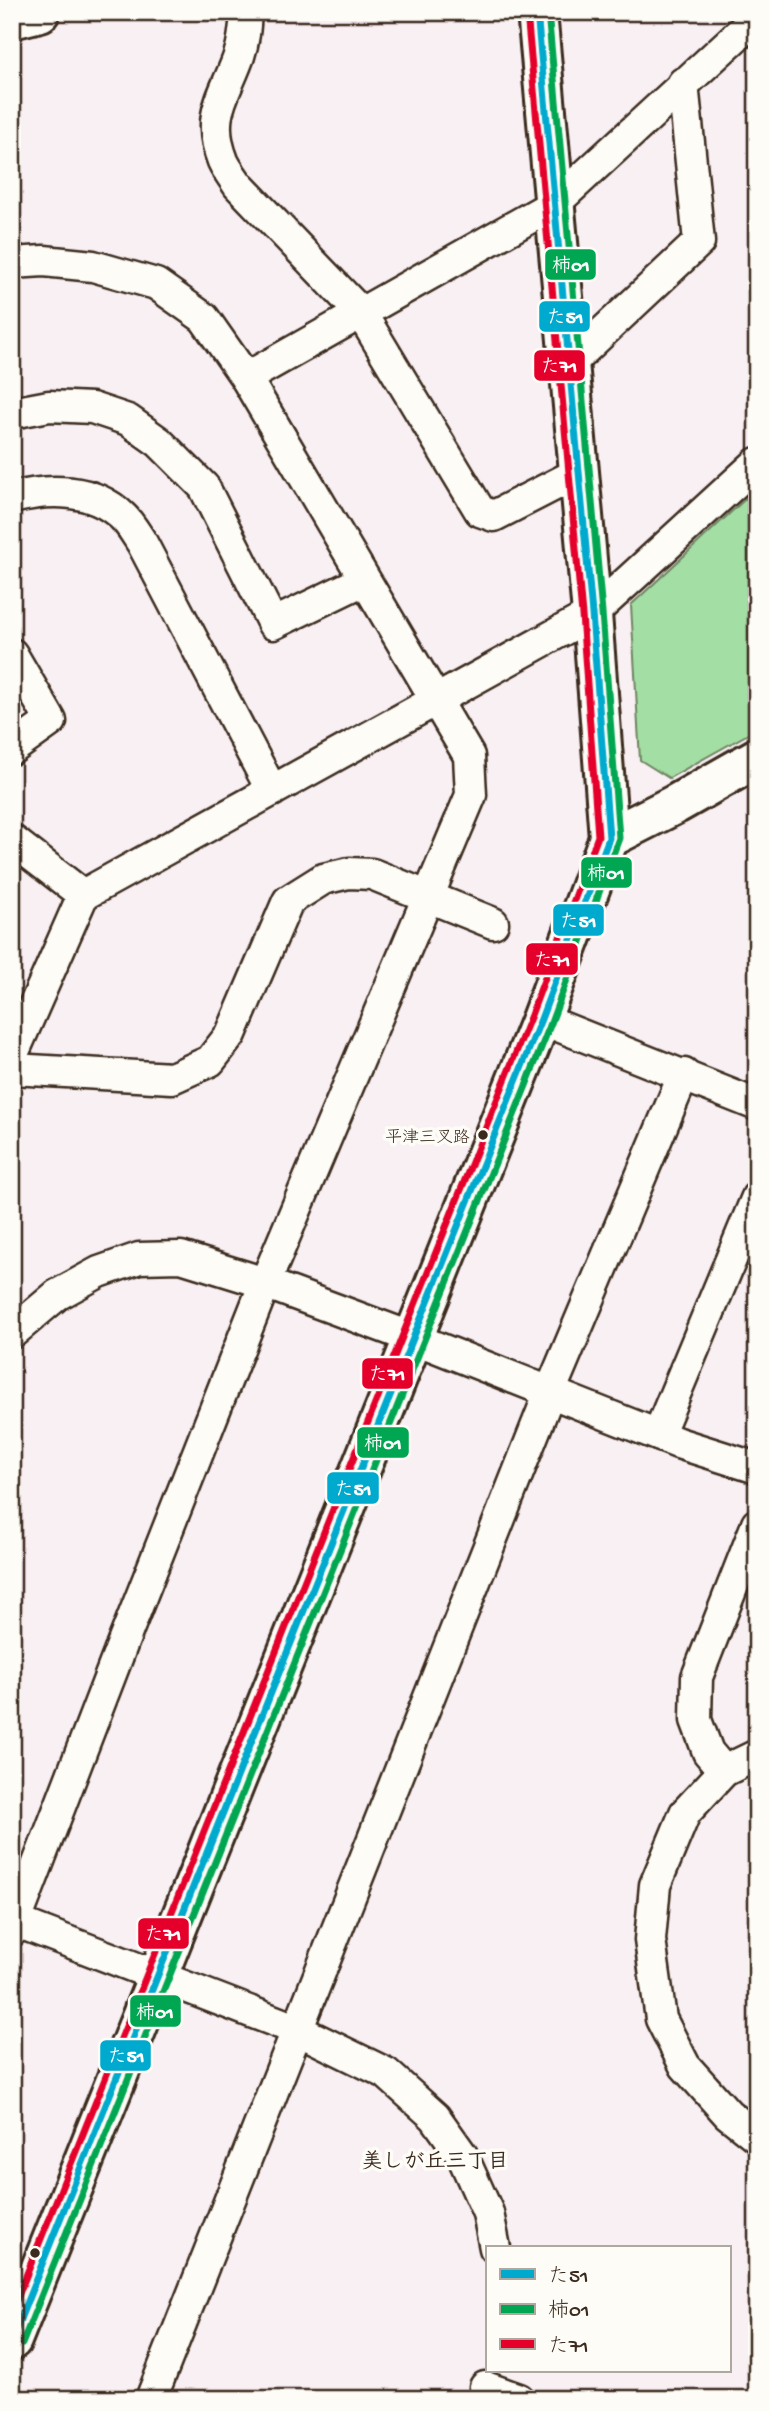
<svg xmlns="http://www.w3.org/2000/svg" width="769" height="2411" viewBox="0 0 769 2411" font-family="'Gochi Hand','Klee One',sans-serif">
  <rect width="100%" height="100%" fill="#f9f0f4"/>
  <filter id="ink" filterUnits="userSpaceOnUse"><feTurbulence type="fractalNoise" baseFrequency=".0143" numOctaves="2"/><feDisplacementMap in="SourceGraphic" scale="14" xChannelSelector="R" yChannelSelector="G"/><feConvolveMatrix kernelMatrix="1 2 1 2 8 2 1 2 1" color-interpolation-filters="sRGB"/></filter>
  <g filter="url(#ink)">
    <!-- green -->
    <path fill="#a3dea4" stroke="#6f8461" stroke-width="2" d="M 757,488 L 757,729 L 669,778 L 640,760 L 631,605 Z"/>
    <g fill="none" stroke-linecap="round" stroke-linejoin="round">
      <!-- street casing -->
      <g stroke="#3b2a1e" stroke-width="35">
        <g id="street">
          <path d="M 246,12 C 245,28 244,41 239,56 C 225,96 205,115 223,161 C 227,170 233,177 238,185 L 361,313 L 480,511 L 494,516 L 578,473"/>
          <path d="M 12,263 L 44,261 L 93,266 L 156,284 L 204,318 L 246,378 L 469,756 L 471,795 L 265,1283 L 124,1640 L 12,1931"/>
          <path d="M 568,365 L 699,242 L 683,83"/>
          <path d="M 246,378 L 554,204 L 757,17"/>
          <path d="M 12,413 L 49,406 L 92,408 L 128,420 L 159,442 L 204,487 L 273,624 L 364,580"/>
          <path d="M 12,498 C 49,488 93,488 122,516 C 130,523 136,534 142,543 L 272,791"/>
          <path d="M 12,654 L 51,721 L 12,749"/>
          <path d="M 12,840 L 83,895"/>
          <path d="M 541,1019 L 757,1105"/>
          <path d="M 12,1056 L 83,895 L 592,614 L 757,463"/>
          <path d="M 12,1069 L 172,1078 L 210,1061 L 231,1034 L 288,901 L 323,879 L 349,873 L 372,874 L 493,923"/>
          <path d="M 12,1333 L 57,1295 L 99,1272 L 139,1258 L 181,1257 L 265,1283 L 413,1338 L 678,1443 L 757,1468"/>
          <path d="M 658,1435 L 757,1197"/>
          <path d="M 757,1755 L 724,1771 L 685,1813 L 655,1885 L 650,1940 L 661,2019 L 685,2066 L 728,2114 L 757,2137"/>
          <path d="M 724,1771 L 708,1752 L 696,1720 L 697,1677 L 757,1524"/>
          <path d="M 12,1920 L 298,2030 L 386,2073 L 435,2117 L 462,2155 L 488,2213 L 495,2248"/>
          <path d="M 485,2387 L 519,2399"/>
          <path d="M 151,2399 L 550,1392 L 684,1074"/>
        </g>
      </g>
      <!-- secondary casing -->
      <g stroke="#3b2a1e" stroke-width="44">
        <g id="secondary">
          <path d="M 609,838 L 676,804 L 757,758"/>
          <path d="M 12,2340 L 541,1019 L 609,838 L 592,614 L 537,12"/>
        </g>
      </g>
      <!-- primary casing -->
      <g stroke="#3b2a1e" stroke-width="44">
        <path id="primary" d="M 12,19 L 40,12"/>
      </g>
      <!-- street -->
      <use href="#street" stroke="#fdfcf7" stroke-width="30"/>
      <!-- secondary -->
      <use href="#secondary" stroke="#fdfcf7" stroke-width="38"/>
      <!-- primary -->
      <use href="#primary" stroke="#fdfcf7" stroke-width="38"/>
      <!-- bus-1 casing -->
      <g stroke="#fdfcf7" stroke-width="12">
        <path id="bus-1" d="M 12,2339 L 541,1019 L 609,838 L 592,614 L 537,12"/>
      </g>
      <!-- bus-2 casing -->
      <g stroke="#fdfcf7" stroke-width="12">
        <path id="bus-2" d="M 22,2344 L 551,1023 L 619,838 L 602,613 L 548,12"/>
      </g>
      <!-- bus-3 casing -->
      <g stroke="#fdfcf7" stroke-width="12">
        <path id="bus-3" d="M 12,2311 L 531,1015 L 598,836 L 582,615 L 527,13"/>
      </g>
      <!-- bus-1 -->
      <use href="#bus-1" stroke="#00a9ce" stroke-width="7"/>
      <!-- bus-2 -->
      <use href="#bus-2" stroke="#00a651" stroke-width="7"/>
      <!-- bus-3 -->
      <use href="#bus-3" stroke="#e4002b" stroke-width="7"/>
    </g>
  </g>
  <!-- markers -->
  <g fill="#3b2a1e" stroke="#fdfcf7" stroke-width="2.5">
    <circle cx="483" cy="1135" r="6"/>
    <circle cx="35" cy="2253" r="6"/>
  </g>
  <g text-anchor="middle" stroke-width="7" stroke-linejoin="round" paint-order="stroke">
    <!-- bus labels -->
    <g font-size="17" fill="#3b2a1e" stroke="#fdfcf7" text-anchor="end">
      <text x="470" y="1142">平津三叉路</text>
    </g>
    <!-- neighbourhood labels -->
    <g font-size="21" font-weight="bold" fill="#3b2a1e" stroke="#fdfcf7">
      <text x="435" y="2167">美しが丘三丁目</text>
    </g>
  </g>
  <g stroke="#fdfcf7" stroke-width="2.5">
    <rect x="544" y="248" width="53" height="33" rx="7" fill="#00a651"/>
    <rect x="538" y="300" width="53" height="33" rx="7" fill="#00a9ce"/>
    <rect x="533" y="349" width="53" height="33" rx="7" fill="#e4002b"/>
    <rect x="580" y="856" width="53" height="33" rx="7" fill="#00a651"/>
    <rect x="552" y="903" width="53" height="34" rx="7" fill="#00a9ce"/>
    <rect x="525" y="942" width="54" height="34" rx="7" fill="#e4002b"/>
    <rect x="361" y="1357" width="53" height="33" rx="7" fill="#e4002b"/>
    <rect x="356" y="1426" width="54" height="33" rx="7" fill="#00a651"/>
    <rect x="326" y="1471" width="54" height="34" rx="7" fill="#00a9ce"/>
    <rect x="137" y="1917" width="53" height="33" rx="7" fill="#e4002b"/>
    <rect x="129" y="1994" width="53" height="34" rx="7" fill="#00a651"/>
    <rect x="99" y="2039" width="53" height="33" rx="7" fill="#00a9ce"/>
  </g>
  <g font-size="19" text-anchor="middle" font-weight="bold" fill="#fff">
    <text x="571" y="271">柿01</text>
    <text x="565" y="323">た51</text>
    <text x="559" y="372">た71</text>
    <text x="606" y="879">柿01</text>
    <text x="578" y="927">た51</text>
    <text x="552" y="966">た71</text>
    <text x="387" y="1380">た71</text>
    <text x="383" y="1449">柿01</text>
    <text x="353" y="1495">た51</text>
    <text x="163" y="1940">た71</text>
    <text x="155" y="2018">柿01</text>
    <text x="126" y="2062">た51</text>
  </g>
  <!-- margin -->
  <rect width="769" height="2411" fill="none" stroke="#fdfcf7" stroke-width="42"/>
  <rect x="21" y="21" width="727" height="2369" fill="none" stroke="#3b2a1e" stroke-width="2.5" filter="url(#ink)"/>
  <!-- legend -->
  <rect x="486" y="2246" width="245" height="126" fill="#fdfcf7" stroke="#afa8a0" stroke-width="2"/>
  <rect x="500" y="2269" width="35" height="10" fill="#00a9ce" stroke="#afa8a0" stroke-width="2"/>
  <text x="548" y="2282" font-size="21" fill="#3b2a1e">た51</text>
  <rect x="500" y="2304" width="35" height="10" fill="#00a651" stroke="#afa8a0" stroke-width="2"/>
  <text x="548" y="2316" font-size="21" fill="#3b2a1e">柿01</text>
  <rect x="500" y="2339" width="35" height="10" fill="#e4002b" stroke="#afa8a0" stroke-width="2"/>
  <text x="548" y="2352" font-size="21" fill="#3b2a1e">た71</text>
</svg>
